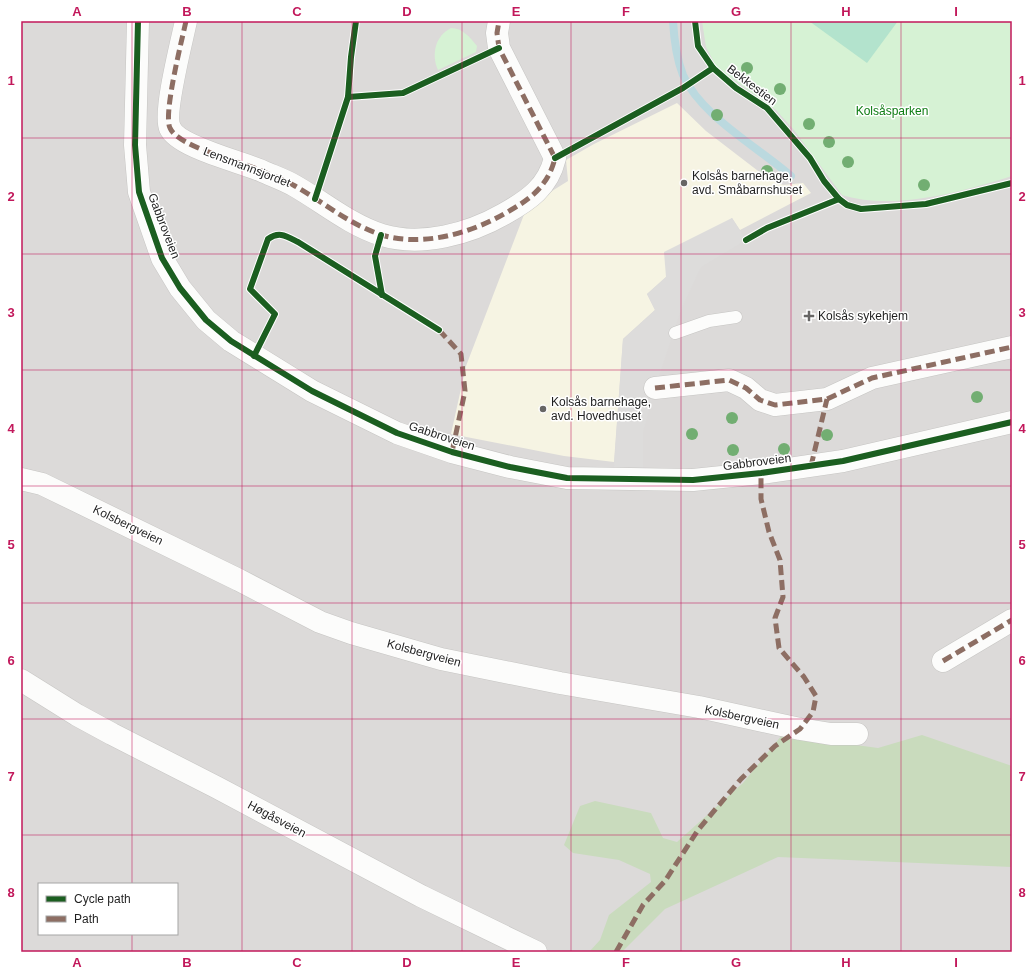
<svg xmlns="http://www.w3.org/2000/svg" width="1033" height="973" viewBox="0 0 1033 973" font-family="Helvetica,sans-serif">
  <rect width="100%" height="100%" fill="#edeae7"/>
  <!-- residential -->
  <path fill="#dcdad9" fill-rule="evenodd" d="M 21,21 L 1012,21 L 1012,952 L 21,952 ZM 39,884 L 177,884 L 177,934 L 39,934 Z"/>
  <!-- education -->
  <path fill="#f6f4e3" d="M 677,103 L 706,131 L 766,177 L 783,185 L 803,183 L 811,193 L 740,230 L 732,218 L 647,294 L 655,310 L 623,339 L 614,462 L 564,456 L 451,434 L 466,366 L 525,212 L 544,196 L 568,181 L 566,160 L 594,144 Z"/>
  <!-- forest -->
  <path fill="#c9dbbd" d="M 782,735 L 878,748 L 922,735 L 1012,766 L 1012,867 L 778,857 L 665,909 L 622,952 L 589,952 L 600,940 L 609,915 L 651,882 L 650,874 L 619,860 L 573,853 L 564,845 L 580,806 L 595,801 L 651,813 L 663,838 L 677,842 L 743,783 Z"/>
  <!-- park -->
  <g fill="#d6f2d4">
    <path d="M 702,21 L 1012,21 L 1012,176 C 961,192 894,211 842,195 L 794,130 L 776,110 L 717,68 L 706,47 Z"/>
    <path d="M 451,28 C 462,28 470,37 477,46 L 476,52 L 438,70 C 431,55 435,36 451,28 Z"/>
  </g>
  <!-- pitch -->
  <path fill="#b3e3cd" d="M 809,21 L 898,21 L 867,63 Z"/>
  <!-- parking -->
  <path fill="#dddcdb" d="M 732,218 L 746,240 L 701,267 L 681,310 L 655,388 L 643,432 L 643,480 L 613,480 L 623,339 L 655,310 L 647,294 L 666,277 L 664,252 Z"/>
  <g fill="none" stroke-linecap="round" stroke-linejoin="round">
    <!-- stream -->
    <path stroke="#bbd9df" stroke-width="8" d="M 673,21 C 674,39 676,57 683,75 C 701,116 758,147 791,176"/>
    <!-- lane casing -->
    <g stroke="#c6c5c3" stroke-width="13">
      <path id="lane" d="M 675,333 L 709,321 L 736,317"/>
    </g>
    <!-- street casing -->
    <g stroke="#c6c5c3" stroke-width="23">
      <g id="street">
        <path d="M 138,21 L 135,145 L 139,192 L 162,258 L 180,288 L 206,320 L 231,341 L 312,391 L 397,433 L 452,452 L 510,467 L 567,478 L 693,480 L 761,473 L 843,461 L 1012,422"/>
        <path d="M 186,21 C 182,40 163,114 170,128 C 178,147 242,162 262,171 C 273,176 285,180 295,186 C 323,202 350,225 382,235 C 421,247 469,234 504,214 C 529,200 548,187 555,158 L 499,48 L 497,33 L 499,21"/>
        <path d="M 655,388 L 729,380 L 746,388 L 760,400 L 775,405 L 827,399 L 872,378 L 1012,347"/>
        <path d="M 21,479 L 42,484 L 239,580 L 320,622 L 351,633 L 441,659 L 560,683 L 699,707 L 800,729 L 831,734 L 857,734"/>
        <path d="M 943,661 L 1012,620"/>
        <path d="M 21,680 L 77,715 L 112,734 L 216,787 L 421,896 L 536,952"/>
      </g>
    </g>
    <!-- lane -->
    <use href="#lane" stroke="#fcfcfb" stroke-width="12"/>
    <!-- street -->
    <use href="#street" stroke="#fcfcfb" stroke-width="22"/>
    <!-- quiet -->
    <g stroke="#8d6e63" stroke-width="5" stroke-dasharray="10 5" stroke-linecap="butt">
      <path d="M 186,21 C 182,40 163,114 170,128 C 178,147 242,162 262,171 C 273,176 285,180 295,186 C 323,202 350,225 382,235 C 421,247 469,234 504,214 C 529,200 548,187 555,158 L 499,48 L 497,33 L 499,21"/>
      <path d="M 439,330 L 461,354 L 465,391 L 452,452"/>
      <path d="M 655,388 L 729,380 L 746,388 L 760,400 L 775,405 L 827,399 L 872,378 L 1012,347"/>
      <path d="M 811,466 L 827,399"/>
      <path d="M 943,661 L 1012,620"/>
      <path d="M 616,952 L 643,905 L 665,881 L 698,830 L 741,779 L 775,746 L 800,729 L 813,712 L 816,696 L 804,677 L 779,648 L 775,618 L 783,597 L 780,560 L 769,532 L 761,499 L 761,473"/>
    </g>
    <!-- cycleway casing -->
    <g stroke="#fff" stroke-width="8">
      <g id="cycleway">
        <path d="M 138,21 L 135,145 L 139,192 L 162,258 L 180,288 L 206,320 L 231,341 L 312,391 L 397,433 L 452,452 L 510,467 L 567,478 L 693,480 L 761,473 L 843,461 L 1012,422"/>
        <path d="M 695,21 L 698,46 L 713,68 L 736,88 L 767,108 L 810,158 L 824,181 L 839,199 L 847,205 L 861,209 L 926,204 L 1012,183"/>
        <path d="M 348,97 L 403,93 L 499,48"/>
        <path d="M 555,158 L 683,88 L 713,68"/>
        <path d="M 315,199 L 348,97 L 351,57 L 356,21"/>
        <path d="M 381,235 L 375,256 L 382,295"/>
        <path d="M 746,240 L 767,228 L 839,199"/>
        <path d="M 254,356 L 275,314 L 250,289 L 268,239 C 279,231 286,236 298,242 L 439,330"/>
      </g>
    </g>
    <!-- cycleway -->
    <use href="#cycleway" stroke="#1b5e20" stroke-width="6"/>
  </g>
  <!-- trees -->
  <g fill="#72ae72">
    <circle cx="747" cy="68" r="6"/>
    <circle cx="780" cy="89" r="6"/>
    <circle cx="717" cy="115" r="6"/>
    <circle cx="809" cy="124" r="6"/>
    <circle cx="829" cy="142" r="6"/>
    <circle cx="848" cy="162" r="6"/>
    <circle cx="767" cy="171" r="6"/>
    <circle cx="924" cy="185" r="6"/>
    <circle cx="977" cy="397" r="6"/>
    <circle cx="732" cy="418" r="6"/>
    <circle cx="692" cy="434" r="6"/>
    <circle cx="827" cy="435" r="6"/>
    <circle cx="784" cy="449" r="6"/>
    <circle cx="733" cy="450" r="6"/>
  </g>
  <!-- grid -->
  <path fill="none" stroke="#c2185b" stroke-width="1" stroke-opacity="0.55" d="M 132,21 L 132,884M 242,21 L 242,952M 352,21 L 352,952M 462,21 L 462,952M 571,21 L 571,952M 681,21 L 681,952M 791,21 L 791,952M 901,21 L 901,952M 21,138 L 1012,138M 21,254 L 1012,254M 21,370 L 1012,370M 21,486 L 1012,486M 21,603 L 1012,603M 21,719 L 1012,719M 21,835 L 1012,835M 132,934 L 132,952"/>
  <!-- markers -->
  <g fill="#676665" stroke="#fff" stroke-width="1.5">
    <circle cx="684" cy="183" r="4"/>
    <path d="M807 310h4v4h4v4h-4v4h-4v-4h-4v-4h4z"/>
    <circle cx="543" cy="409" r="4"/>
  </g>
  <g text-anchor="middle" stroke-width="3" stroke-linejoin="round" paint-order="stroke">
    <!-- street labels -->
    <g font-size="12" fill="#1f1f1f" stroke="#fff">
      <text transform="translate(752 85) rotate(37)" y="4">Bekkestien</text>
      <text transform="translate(247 167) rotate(21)" y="4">Lensmannsjordet</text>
      <text transform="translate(164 226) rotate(69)" y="4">Gabbroveien</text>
      <text transform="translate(442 436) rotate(18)" y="4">Gabbroveien</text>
      <text transform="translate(757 462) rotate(-7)" y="4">Gabbroveien</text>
      <text transform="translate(128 525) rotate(26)" y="4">Kolsbergveien</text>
      <text transform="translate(424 653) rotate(15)" y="4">Kolsbergveien</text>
      <text transform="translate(742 717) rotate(12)" y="4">Kolsbergveien</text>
      <text transform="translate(277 819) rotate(28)" y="4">Høgåsveien</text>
    </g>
    <!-- park labels -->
    <g font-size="12" fill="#0d7c12" stroke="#fff">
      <text x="892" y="115">Kolsåsparken</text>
    </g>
    <!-- poi labels -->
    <g font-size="12" fill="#1f1f1f" stroke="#fff" text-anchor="start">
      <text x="692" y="180">Kolsås barnehage,<tspan x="692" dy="14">avd. Småbarnshuset</tspan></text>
      <text x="818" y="320">Kolsås sykehjem</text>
      <text x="551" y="406">Kolsås barnehage,<tspan x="551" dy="14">avd. Hovedhuset</tspan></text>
    </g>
  </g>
  <!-- border -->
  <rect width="1033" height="973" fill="none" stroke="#ffffff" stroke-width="44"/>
  <!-- legend -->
  <rect x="38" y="883" width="140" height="52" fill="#ffffff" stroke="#a5a5a5"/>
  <rect x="46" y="896" width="20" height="6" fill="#1b5e20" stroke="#a5a5a5"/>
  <text x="74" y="903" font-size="12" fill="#1f1f1f">Cycle path</text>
  <rect x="46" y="916" width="20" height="6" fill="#8d6e63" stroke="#a5a5a5"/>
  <text x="74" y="923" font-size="12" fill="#1f1f1f">Path</text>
  <rect x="22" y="22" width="989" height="929" fill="none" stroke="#c2185b" stroke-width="1.5"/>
  <g font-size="13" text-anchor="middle" font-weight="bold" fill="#c2185b">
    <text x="77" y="16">A</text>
    <text x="187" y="16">B</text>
    <text x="297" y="16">C</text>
    <text x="407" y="16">D</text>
    <text x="516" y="16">E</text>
    <text x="626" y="16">F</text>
    <text x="736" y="16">G</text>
    <text x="846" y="16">H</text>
    <text x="956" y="16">I</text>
    <text x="11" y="85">1</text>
    <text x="1022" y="85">1</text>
    <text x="11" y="201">2</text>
    <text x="1022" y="201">2</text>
    <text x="11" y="317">3</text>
    <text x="1022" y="317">3</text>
    <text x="11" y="433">4</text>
    <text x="1022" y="433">4</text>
    <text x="11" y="549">5</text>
    <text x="1022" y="549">5</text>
    <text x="11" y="665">6</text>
    <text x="1022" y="665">6</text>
    <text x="11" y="781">7</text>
    <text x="1022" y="781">7</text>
    <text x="11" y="897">8</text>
    <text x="1022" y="897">8</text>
    <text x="77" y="967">A</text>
    <text x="187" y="967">B</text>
    <text x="297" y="967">C</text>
    <text x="407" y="967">D</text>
    <text x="516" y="967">E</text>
    <text x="626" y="967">F</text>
    <text x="736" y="967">G</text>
    <text x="846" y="967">H</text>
    <text x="956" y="967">I</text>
  </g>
</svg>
